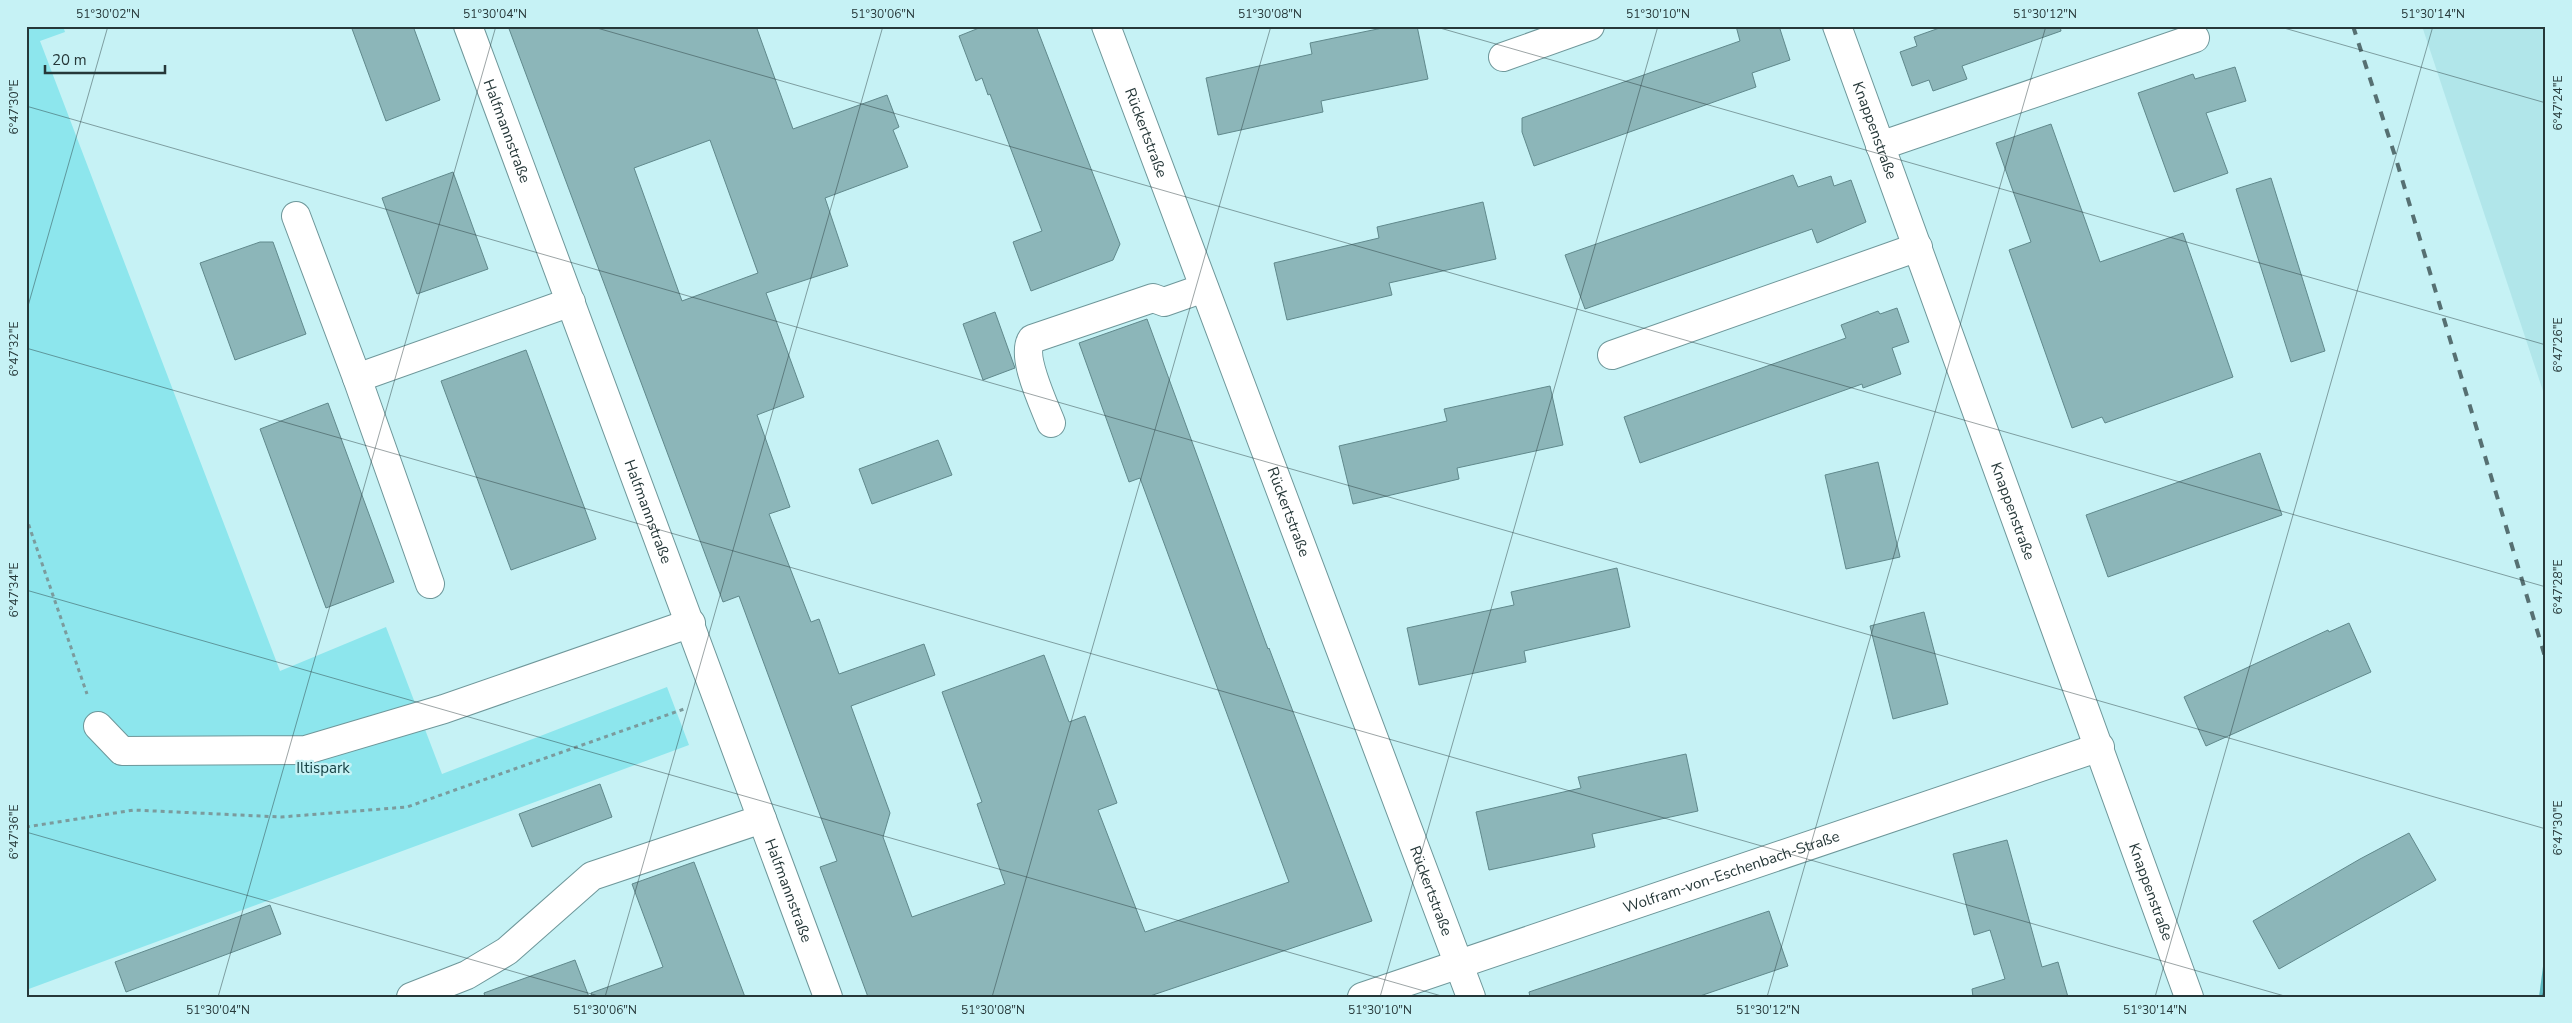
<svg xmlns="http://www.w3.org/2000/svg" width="2572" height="1023" viewBox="0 0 2572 1023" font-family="'Nunito Sans',sans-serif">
  <rect width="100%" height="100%" fill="#c6f2f5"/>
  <!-- built -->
  <path fill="#b1e6ea" d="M 2422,26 L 2546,26 L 2546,400 Z"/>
  <!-- green -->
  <path fill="#8de6ed" d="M 26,26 L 63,26 L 65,32 L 40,41 L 280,671 L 386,627 L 442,774 L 667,687 L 689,745 L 26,990 Z"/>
  <!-- forest -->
  <path fill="#5cb9c0" d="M 2546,944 L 2546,997 L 2539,997 Z"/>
  <!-- building -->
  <g fill="#8cb6b9" stroke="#60898c" fill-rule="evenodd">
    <path d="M 351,26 L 413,26 L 440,100 L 386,121 Z"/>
    <path d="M 508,26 L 756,26 L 793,129 L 887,95 L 899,127 L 893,130 L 908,167 L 825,198 L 848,266 L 766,293 L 804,397 L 757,415 L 790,507 L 769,514 L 811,622 L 819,619 L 839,674 L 924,644 L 935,675 L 851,706 L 890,813 L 883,837 L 912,917 L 1005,884 L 977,804 L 982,802 L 942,692 L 1044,655 L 1069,722 L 1085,716 L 1117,803 L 1098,810 L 1145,932 L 1289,882 L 1140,478 L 1129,482 L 1079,343 L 1147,319 L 1268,649 L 1269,648 L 1372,921 L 1147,997 L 868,997 L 820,867 L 837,861 L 739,596 L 723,602 ZM 710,140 L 758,273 L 682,301 L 634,168 Z"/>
    <path d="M 984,26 L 1036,26 L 1120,244 L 1113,260 L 1031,291 L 1013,242 L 1042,231 L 990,94 L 988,95 L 982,78 L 976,81 L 959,36 Z"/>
    <path d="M 1392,26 L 1417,26 L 1428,79 L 1321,101 L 1323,112 L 1218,135 L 1206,78 L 1312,54 L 1310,43 Z"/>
    <path d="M 1736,26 L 1779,26 L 1790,60 L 1752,73 L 1756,87 L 1534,166 L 1522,132 L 1522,118 L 1740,41 Z"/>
    <path d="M 1945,26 L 2060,26 L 2061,31 L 1962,66 L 1967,79 L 1933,91 L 1929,80 L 1912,86 L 1900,52 L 1917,46 L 1914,37 Z"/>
    <path d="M 2235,67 L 2246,101 L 2206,113 L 2228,173 L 2174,192 L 2138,93 L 2193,74 L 2195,79 Z"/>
    <path d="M 2051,124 L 2100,262 L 2183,233 L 2233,377 L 2105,423 L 2102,417 L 2072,428 L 2009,250 L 2031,242 L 1996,143 Z"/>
    <path d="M 453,172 L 488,269 L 417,294 L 382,198 Z"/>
    <path d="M 1793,175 L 1798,187 L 1831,176 L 1834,186 L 1851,180 L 1866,222 L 1817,243 L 1812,229 L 1585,309 L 1565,255 Z"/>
    <path d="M 2271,178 L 2325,351 L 2291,362 L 2236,189 Z"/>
    <path d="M 1483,202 L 1496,259 L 1389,283 L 1392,295 L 1287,320 L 1274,263 L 1379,238 L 1377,227 Z"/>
    <path d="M 260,242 L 273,242 L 306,334 L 235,360 L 200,263 Z"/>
    <path d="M 1897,308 L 1909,342 L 1892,348 L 1901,374 L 1863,388 L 1862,384 L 1640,463 L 1624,417 L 1846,338 L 1841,325 L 1878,311 L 1880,314 Z"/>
    <path d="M 995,312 L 1015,368 L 983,380 L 963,324 Z"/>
    <path d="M 526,350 L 596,539 L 511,570 L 441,381 Z"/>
    <path d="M 1550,386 L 1563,445 L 1457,468 L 1459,479 L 1353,504 L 1339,446 L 1447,421 L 1444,409 Z"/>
    <path d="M 328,403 L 394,582 L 326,608 L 260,429 Z"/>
    <path d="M 938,440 L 952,475 L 872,504 L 859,469 Z"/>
    <path d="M 2260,453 L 2282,515 L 2108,577 L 2086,515 Z"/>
    <path d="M 1878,462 L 1900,557 L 1846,569 L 1825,475 Z"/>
    <path d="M 1617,568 L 1630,627 L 1524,651 L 1526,662 L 1419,685 L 1407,628 L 1514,605 L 1511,592 Z"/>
    <path d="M 1924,612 L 1948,704 L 1893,719 L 1870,626 Z"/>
    <path d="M 2349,623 L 2371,672 L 2206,746 L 2184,697 L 2328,630 L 2329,632 Z"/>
    <path d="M 1686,754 L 1698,811 L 1592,834 L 1595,847 L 1489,870 L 1476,812 L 1581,788 L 1578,777 Z"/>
    <path d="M 600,784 L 612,817 L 532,847 L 519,814 Z"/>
    <path d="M 2409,833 L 2436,880 L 2279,969 L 2253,921 L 2360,859 Z"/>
    <path d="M 2007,840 L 2042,967 L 2058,962 L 2068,997 L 1973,997 L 1972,989 L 2005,979 L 1990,930 L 1974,935 L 1953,854 Z"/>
    <path d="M 694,862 L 745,997 L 592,997 L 591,993 L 663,967 L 632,884 Z"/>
    <path d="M 270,905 L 281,934 L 126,992 L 115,962 Z"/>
    <path d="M 1769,911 L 1788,966 L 1697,997 L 1530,997 L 1529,992 Z"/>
    <path d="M 575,960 L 589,997 L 485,997 L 484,993 Z"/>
  </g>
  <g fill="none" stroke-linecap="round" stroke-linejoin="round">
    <!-- minor casing -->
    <g stroke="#6e979a" stroke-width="30">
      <g id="minor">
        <path id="s1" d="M 468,26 L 828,997"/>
        <path id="s2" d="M 1106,26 L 1471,997"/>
        <path id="s3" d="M 1837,26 L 2189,997"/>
        <path d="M 1503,57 L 1590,26"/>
        <path d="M 1880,146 L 2195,38"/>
        <path d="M 296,216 L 357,378 L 430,584"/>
        <path d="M 1612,355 L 1918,247"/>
        <path d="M 357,378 L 571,302"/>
        <path d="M 1051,423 C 1044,405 1020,355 1032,339 L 1153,298 L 1164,302 L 1204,288"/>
        <path d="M 98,726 L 122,751 L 306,750 L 444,709 L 691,623"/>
        <path d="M 411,997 L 467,975 L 507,951 L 592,876 L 762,819"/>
        <path id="s4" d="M 1362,997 L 2100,747"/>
      </g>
    </g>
    <!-- path -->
    <g stroke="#7b9b9d" stroke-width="3" stroke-dasharray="4 4" stroke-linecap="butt">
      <path d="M 26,517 L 87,694"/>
      <path d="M 26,827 L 134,810 L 281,817 L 407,807 L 684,709"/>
    </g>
    <!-- minor -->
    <use href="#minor" stroke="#fff" stroke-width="28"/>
    <!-- rail -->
    <path stroke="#567072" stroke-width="4" stroke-dasharray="9 9" stroke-linecap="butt" d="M 2353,26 L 2396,159 L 2546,660"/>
  </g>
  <!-- ticks -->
  <path fill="none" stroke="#263839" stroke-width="1" stroke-opacity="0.45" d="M 590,26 L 2546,587M 1433,26 L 2546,345M 2277,26 L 2546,103M 26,106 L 2546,829M 26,313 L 108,26M 26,348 L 2288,997M 26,590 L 1445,997M 26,832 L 602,997M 218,997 L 496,26M 605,997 L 883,26M 992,997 L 1271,26M 1380,997 L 1658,26M 1767,997 L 2046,26M 2155,997 L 2433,26M 2542,997 L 2546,984"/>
  <g text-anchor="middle" stroke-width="4.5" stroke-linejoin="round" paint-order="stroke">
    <!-- street labels -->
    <g font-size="15" fill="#263839" stroke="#c6f2f5">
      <text dy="5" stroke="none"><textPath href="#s3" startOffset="111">Knappenstraße</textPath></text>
      <text dy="5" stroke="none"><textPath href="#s1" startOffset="112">Halfmannstraße</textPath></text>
      <text dy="5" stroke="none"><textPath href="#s2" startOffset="114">Rückertstraße</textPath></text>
      <text dy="5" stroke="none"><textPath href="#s1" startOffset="518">Halfmannstraße</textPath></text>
      <text dy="5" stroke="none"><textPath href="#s3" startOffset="516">Knappenstraße</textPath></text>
      <text dy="5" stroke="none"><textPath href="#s2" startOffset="519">Rückertstraße</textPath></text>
      <text dy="5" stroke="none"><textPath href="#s4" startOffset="390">Wolfram-von-Eschenbach-Straße</textPath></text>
      <text dy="5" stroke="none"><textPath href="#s1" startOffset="922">Halfmannstraße</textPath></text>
      <text dy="5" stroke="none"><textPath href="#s2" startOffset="924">Rückertstraße</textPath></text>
      <text dy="5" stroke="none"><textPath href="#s3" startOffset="921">Knappenstraße</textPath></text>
    </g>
    <!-- park labels -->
    <g font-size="15" fill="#174245" stroke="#c6f2f5">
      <text x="323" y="773">Iltispark</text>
    </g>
  </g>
  <!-- border -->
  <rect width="2572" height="1023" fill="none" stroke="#c6f2f5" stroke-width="55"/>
  <!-- scale -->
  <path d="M45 65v8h120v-8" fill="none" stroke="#263839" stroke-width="2.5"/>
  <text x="52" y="65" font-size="15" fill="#263839" stroke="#c6f2f5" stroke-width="4" paint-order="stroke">20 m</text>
  <rect x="28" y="28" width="2516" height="968" fill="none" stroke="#263839" stroke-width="2"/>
  <g font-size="12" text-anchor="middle" fill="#263839">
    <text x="108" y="18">51°30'02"N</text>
    <text x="495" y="18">51°30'04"N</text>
    <text x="883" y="18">51°30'06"N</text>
    <text x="1270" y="18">51°30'08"N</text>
    <text x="1658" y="18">51°30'10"N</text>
    <text x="2045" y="18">51°30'12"N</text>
    <text x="2433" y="18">51°30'14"N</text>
    <text transform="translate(2558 103) rotate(-90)" y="4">6°47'24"E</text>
    <text transform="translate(14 107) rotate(-90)" y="4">6°47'30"E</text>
    <text transform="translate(2558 345) rotate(-90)" y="4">6°47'26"E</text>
    <text transform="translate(14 349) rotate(-90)" y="4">6°47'32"E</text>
    <text transform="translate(2558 587) rotate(-90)" y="4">6°47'28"E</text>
    <text transform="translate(14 590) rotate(-90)" y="4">6°47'34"E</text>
    <text transform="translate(2558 828) rotate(-90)" y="4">6°47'30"E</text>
    <text transform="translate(14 832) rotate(-90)" y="4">6°47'36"E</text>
    <text x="218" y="1014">51°30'04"N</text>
    <text x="605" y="1014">51°30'06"N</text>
    <text x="993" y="1014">51°30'08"N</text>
    <text x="1380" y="1014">51°30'10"N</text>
    <text x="1768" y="1014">51°30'12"N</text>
    <text x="2155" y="1014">51°30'14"N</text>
  </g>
</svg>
